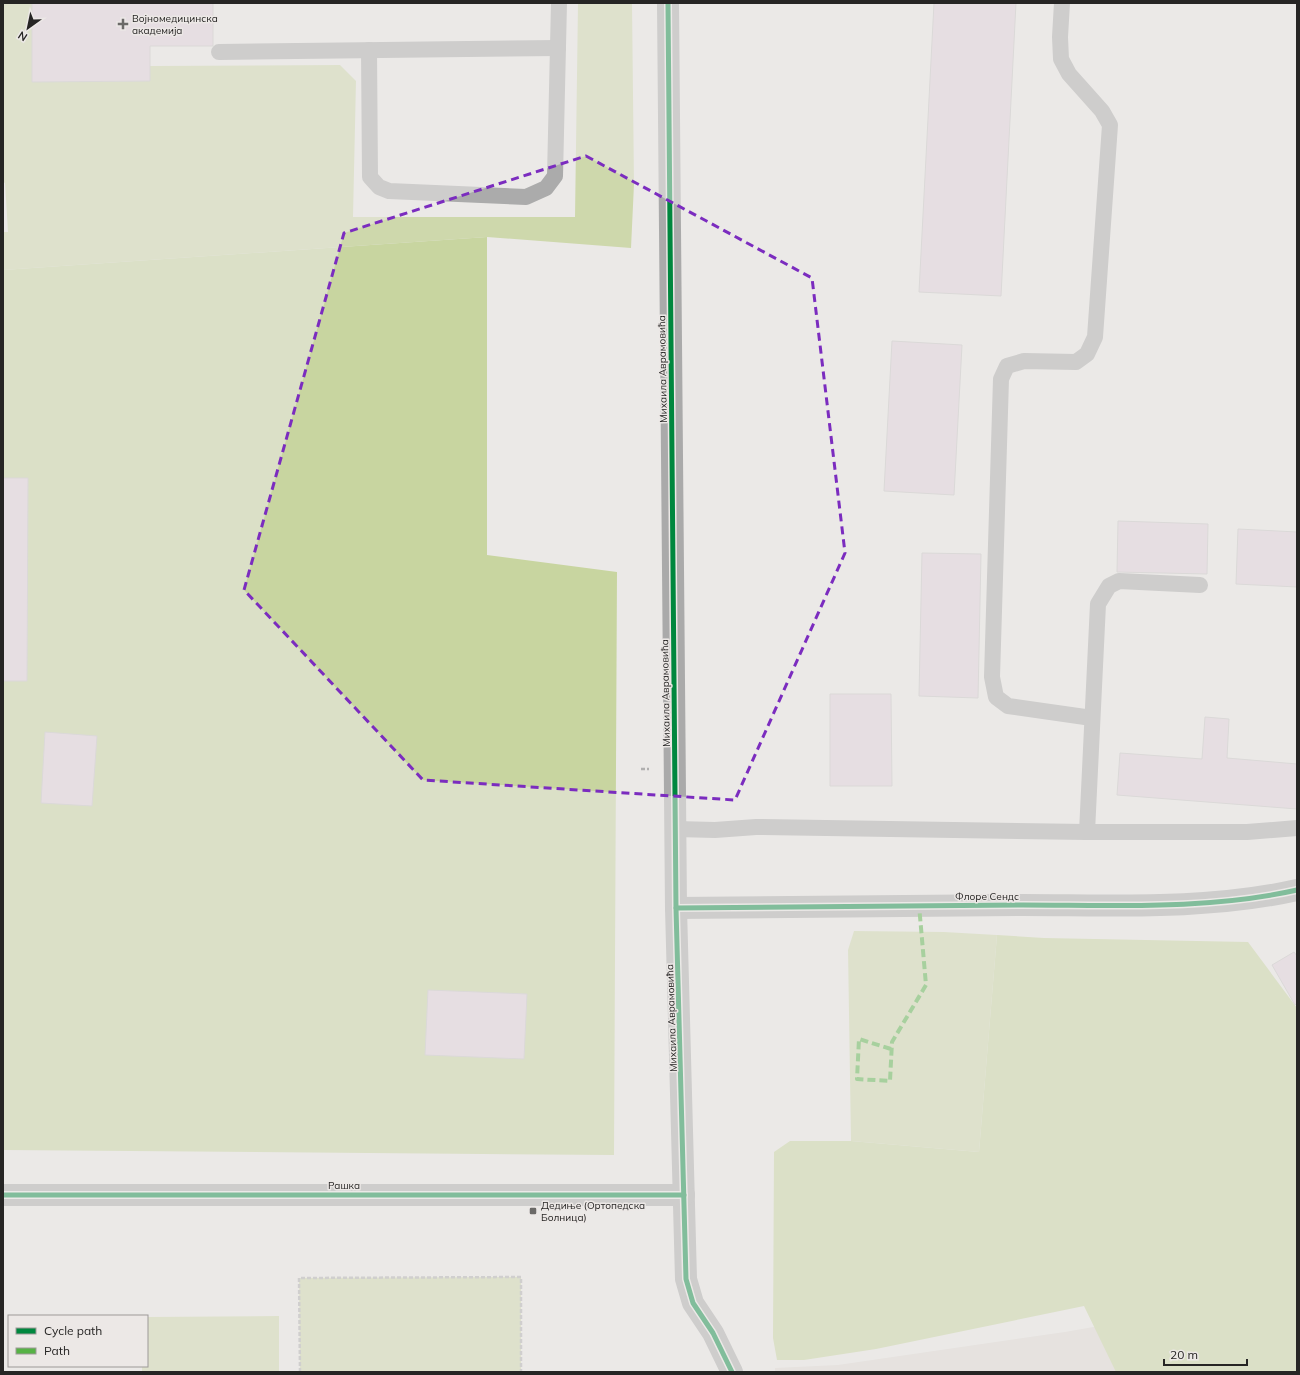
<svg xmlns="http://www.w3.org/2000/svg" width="1300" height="1375" viewBox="0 0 1300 1375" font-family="Mulish,sans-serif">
  <rect width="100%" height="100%" fill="#ebe9e7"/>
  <!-- built -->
  <path fill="#dfd9d4" d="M 1297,1291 L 1297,1372 L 775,1372 L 775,1368 L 838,1365 L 1065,1332 Z"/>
  <!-- green -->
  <g fill="#ced8ac">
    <path d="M 3,3 L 32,3 L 33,82 L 150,81 L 150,66 L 340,65 L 356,81 L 353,217 L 575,217 L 578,3 L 632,3 L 634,184 L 631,248 L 487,237 L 3,270 L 3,232 L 8,232 L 5,183 L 3,182 Z"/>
    <path d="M 854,931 L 944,932 L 997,935 L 979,1152 L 851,1141 L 848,950 Z"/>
    <path d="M 521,1277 L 521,1372 L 300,1372 L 299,1278 Z"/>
    <path d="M 279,1316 L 279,1372 L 142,1372 L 142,1366 L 147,1366 L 147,1317 Z"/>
  </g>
  <!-- forest -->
  <g fill="#c8d5a0">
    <path d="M 487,237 L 487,555 L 617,572 L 614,1155 L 3,1150 L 3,270 Z"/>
    <path d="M 997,935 L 1044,938 L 1248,942 L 1297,1008 L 1297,1372 L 1116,1372 L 1084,1306 L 876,1349 L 804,1360 L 777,1360 L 773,1338 L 774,1152 L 790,1141 L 851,1141 L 979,1152 Z"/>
  </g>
  <!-- building -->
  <g fill="#e1d1dc" stroke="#c7c5c5">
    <path d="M 32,3 L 213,3 L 213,46 L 150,46 L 150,81 L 32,82 Z"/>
    <path d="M 934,3 L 1016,3 L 1001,296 L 919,292 Z"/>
    <path d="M 892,341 L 962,345 L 954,495 L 884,491 Z"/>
    <path d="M 3,478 L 28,478 L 27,681 L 3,681 Z"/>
    <path d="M 1118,521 L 1208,524 L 1207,574 L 1117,572 Z"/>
    <path d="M 1238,529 L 1297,532 L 1297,587 L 1236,584 Z"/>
    <path d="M 922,553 L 981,554 L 978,698 L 919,696 Z"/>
    <path d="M 830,694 L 891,694 L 892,786 L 830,786 Z"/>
    <path d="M 1205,717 L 1229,719 L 1227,758 L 1297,764 L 1297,809 L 1117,795 L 1120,753 L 1202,759 Z"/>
    <path d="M 45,732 L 97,736 L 92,806 L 41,803 Z"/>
    <path d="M 1294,952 L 1297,956 L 1297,1003 L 1295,1005 L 1272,965 Z"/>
    <path d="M 428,990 L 527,994 L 524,1059 L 425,1055 Z"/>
  </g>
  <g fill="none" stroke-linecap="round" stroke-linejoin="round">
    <!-- path -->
    <g stroke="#b0afaf" stroke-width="2.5" stroke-dasharray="4 2" stroke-linecap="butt">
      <path d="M 641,769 L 649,769"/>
      <path d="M 300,1372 L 299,1278 L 521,1277 L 521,1372"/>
    </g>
    <!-- lane -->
    <g stroke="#ababab" stroke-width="16">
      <path d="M 1062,3 L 1060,37 L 1061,59 L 1069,74 L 1102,111 L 1110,125 L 1095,337 L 1087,354 L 1076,362 L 1024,361 L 1007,366 L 1001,379 L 992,677 L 996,697 L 1008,706 L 1092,718"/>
      <path d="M 369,50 L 370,177 L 379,187 L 389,191 L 526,197 L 546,188 L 555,176 L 559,3"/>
      <path d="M 219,52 L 558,48"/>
      <path d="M 676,829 L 715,830 L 756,827 L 1087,832 L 1247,832 L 1297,828"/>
      <path d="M 1087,832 L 1098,604 L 1109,586 L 1119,581 L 1200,585"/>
    </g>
    <!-- street -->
    <path stroke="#ababab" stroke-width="22" d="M 676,908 C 792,906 908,905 1023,905 C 1114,905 1208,910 1297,890"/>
    <!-- secondary -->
    <g stroke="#aaa" stroke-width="22">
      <path d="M 668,3 L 676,908 L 686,1279 L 693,1303 L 713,1333 L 732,1372"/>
      <path d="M 3,1195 L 684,1195"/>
    </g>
    <!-- quiet -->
    <path stroke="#56b245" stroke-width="4" stroke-dasharray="8 4" stroke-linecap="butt" d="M 891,1049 L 859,1039 L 857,1079 L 890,1081 L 892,1042 L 926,985 L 919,905"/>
    <!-- cycleway casing -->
    <g stroke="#ece8e6" stroke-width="8">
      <g id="cycleway">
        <path d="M 668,3 L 676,908 L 686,1279 L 693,1303 L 713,1333 L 732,1372"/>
        <path d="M 676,908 C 792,906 908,905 1023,905 C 1114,905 1208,910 1297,890"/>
        <path d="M 3,1195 L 684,1195"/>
      </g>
    </g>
    <!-- cycleway -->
    <use href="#cycleway" stroke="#00873e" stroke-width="5"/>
  </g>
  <!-- marked area -->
  <path d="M0 0H1300V1375H0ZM 586,156 L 812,278 L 845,553 L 735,800 L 423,780 L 244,590 L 344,233 Z" fill="#ebe9e7" fill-opacity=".55" fill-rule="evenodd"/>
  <path fill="none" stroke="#7b2cbf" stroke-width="3" stroke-dasharray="8 5" stroke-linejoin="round" d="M 586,156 L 812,278 L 845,553 L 735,800 L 423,780 L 244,590 L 344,233 Z"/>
  <!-- markers -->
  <g fill="#6b6a68" stroke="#ece8e6" stroke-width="1.5">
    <path d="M121 18h4v4h4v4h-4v4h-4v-4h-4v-4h4z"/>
    <rect x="529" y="1207" width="8" height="8" rx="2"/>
  </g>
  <g text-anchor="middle" stroke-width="3" stroke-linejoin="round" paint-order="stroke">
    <!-- poi labels -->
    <g font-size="10" fill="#262524" stroke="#ece8e6" text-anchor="start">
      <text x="132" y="22">Војномедицинска<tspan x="132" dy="12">академија</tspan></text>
      <text x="541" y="1209">Дедиње (Ортопедска<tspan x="541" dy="12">Болница)</tspan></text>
    </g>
    <!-- street labels -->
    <g font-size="10" fill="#262524" stroke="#ece8e6">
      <text transform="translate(662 369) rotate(-91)" y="4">Михаила Аврамовића</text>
      <text transform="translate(665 693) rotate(-91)" y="4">Михаила Аврамовића</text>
      <text x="987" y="900">Флоре Сендс</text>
      <text transform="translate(671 1018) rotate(-92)" y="4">Михаила Аврамовића</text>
      <text x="344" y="1189">Рашка</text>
    </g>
  </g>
  <!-- border -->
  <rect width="1300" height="1375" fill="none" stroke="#262524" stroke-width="8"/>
  <!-- legend -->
  <rect x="8" y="1315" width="140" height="52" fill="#ece8e6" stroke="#9d9a98"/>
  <rect x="16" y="1328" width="20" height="6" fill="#00873e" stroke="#9d9a98"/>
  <text x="44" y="1335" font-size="12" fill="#262524">Cycle path</text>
  <rect x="16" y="1348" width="20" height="6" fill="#56b245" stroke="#9d9a98"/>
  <text x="44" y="1355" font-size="12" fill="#262524">Path</text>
  <!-- north arrow -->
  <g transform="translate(28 28) rotate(213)" stroke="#ece8e6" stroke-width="3" paint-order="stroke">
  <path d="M0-3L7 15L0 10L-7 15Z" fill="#262524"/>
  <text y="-6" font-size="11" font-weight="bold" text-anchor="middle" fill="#262524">N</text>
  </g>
  <!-- scale -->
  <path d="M1164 1359v6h83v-6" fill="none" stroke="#262524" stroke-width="2"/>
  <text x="1170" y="1359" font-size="12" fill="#262524" stroke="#ece8e6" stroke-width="3" paint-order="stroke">20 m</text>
</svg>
